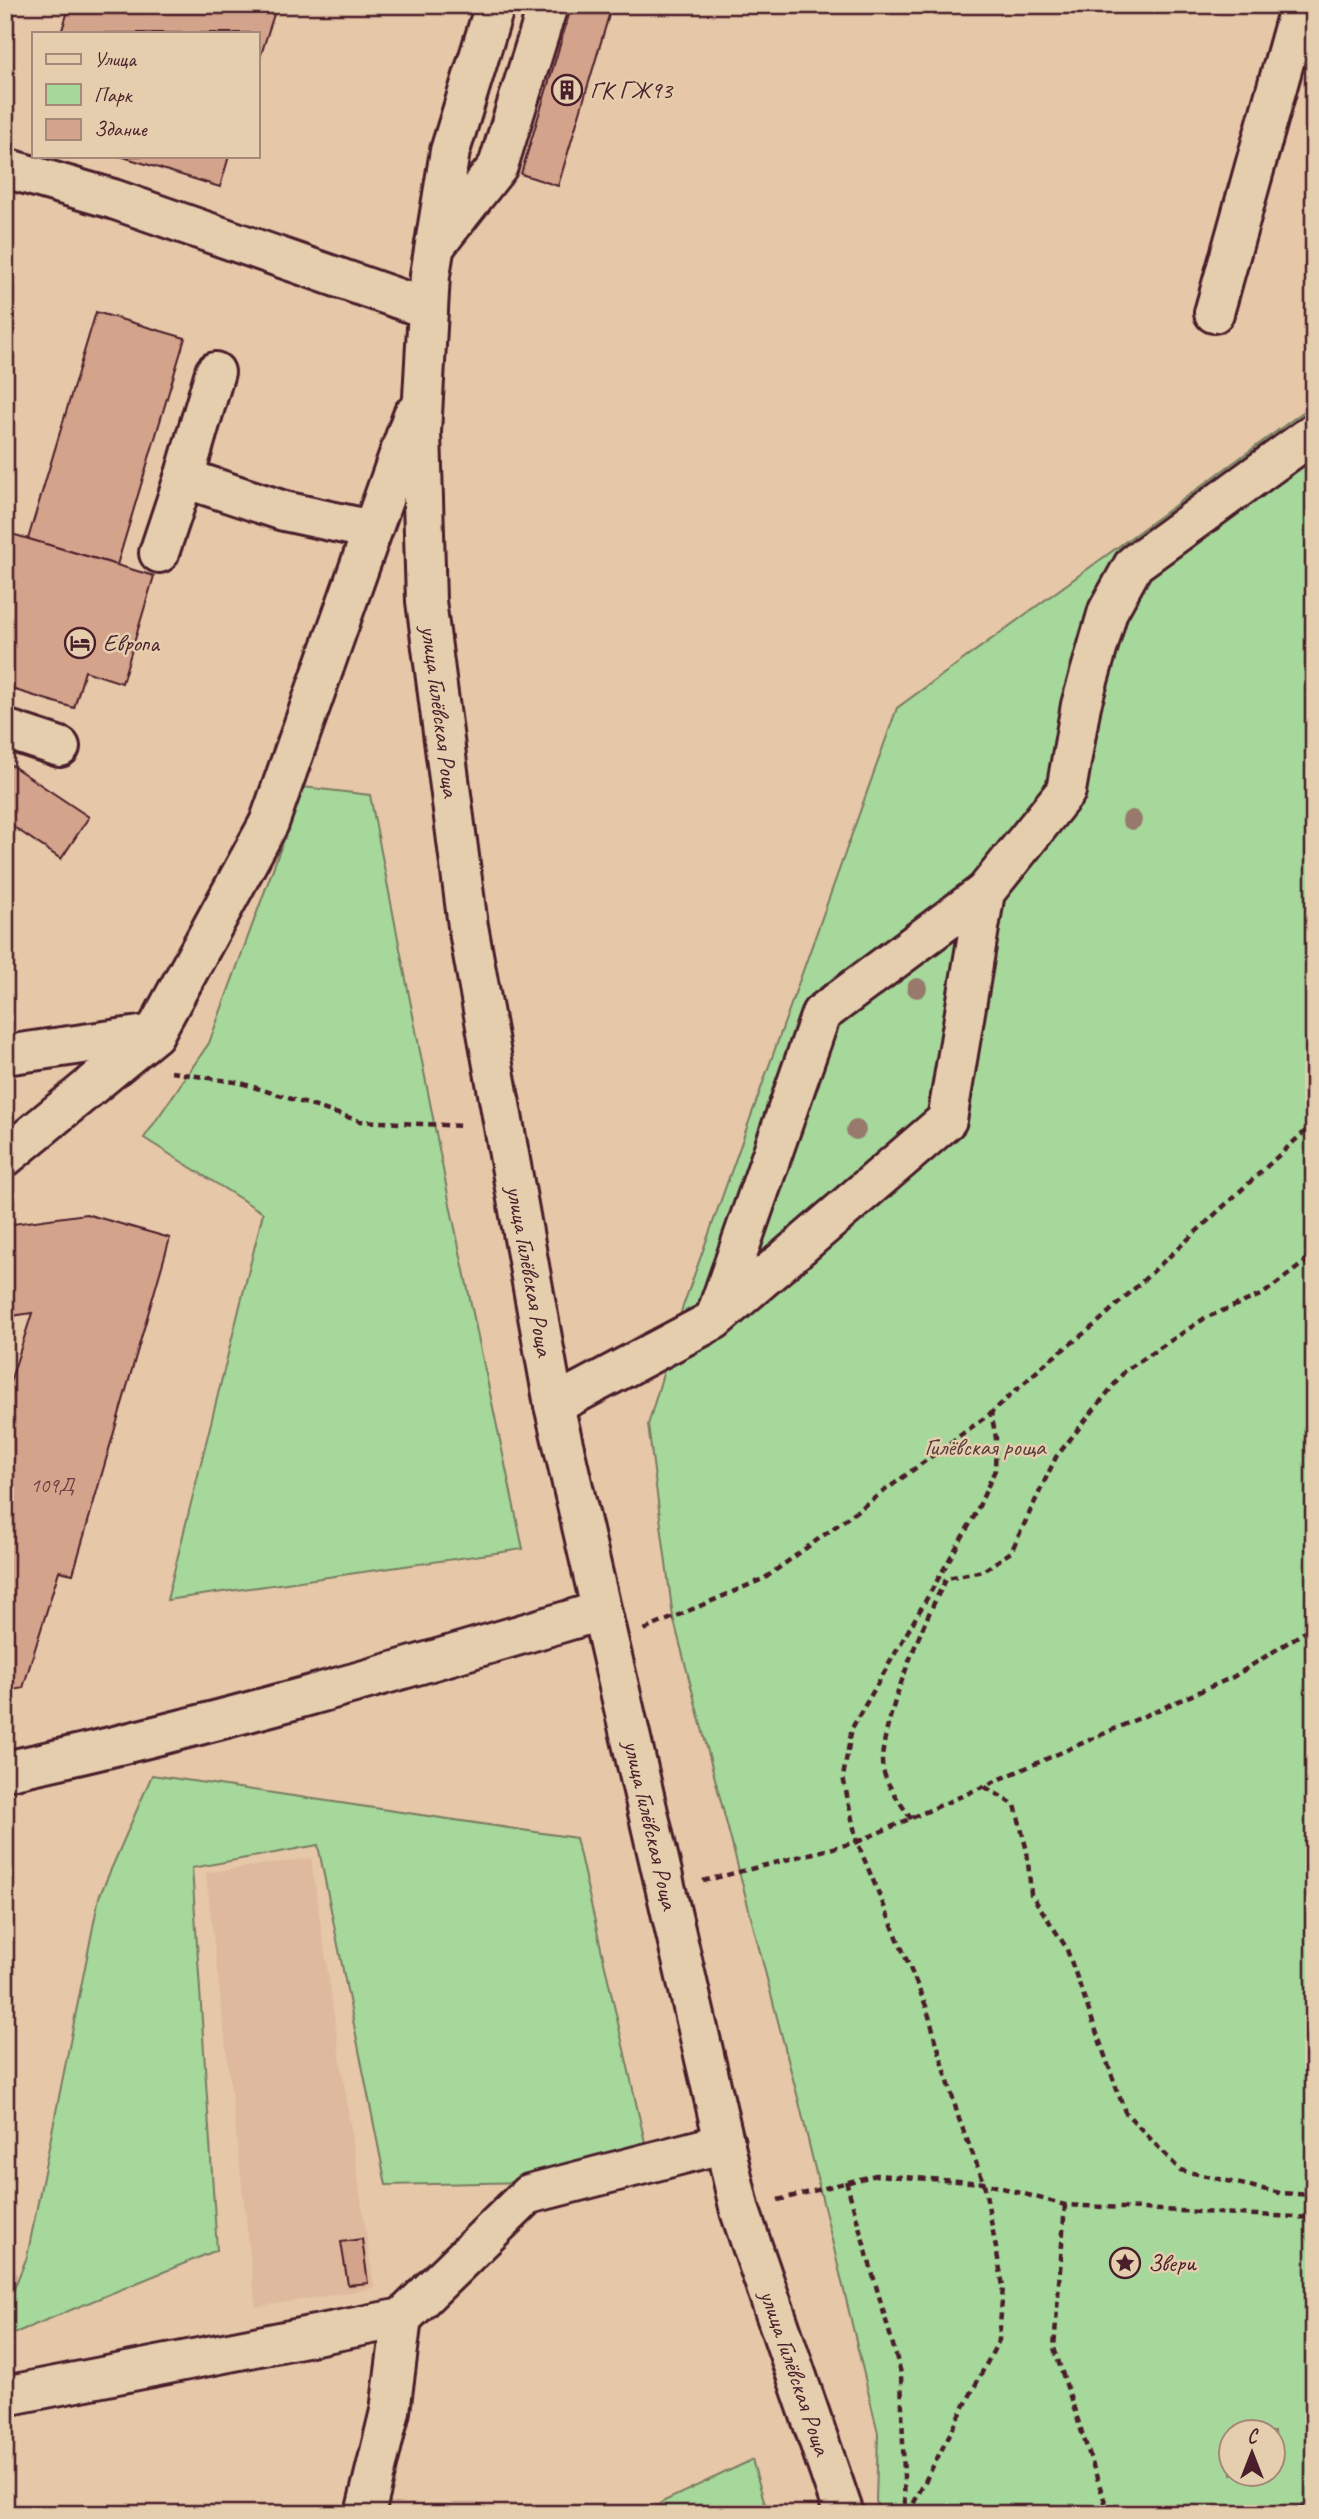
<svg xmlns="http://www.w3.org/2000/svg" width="1319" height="2519" viewBox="0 0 1319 2519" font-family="Caveat,sans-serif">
  <rect width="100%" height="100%" fill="#e6c7a8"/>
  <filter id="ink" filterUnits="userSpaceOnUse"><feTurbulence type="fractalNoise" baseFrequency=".0143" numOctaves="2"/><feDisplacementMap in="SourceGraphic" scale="14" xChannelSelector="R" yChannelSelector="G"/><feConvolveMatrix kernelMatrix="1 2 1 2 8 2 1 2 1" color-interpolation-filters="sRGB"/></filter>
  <g filter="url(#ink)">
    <!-- built -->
    <path fill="#deb99d" d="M 311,1858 L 374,2288 L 256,2307 L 206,1873 Z"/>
    <!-- green -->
    <g fill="#a5d89a" stroke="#787c62" stroke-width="2" fill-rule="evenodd">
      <path d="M 1314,404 L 1314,2514 L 881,2514 L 876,2501 L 878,2433 L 799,2102 L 673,1617 L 648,1425 L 682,1309 L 897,708 ZM 1232,2432 L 1274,2432 L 1274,2474 L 1232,2474 Z"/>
      <path d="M 303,787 L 370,795 L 449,1200 L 523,1549 L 167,1600 L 263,1213 L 144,1138 L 209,1043 Z"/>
      <path d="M 152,1775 L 576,1838 L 647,2151 L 530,2182 L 386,2185 L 318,1845 L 192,1868 L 217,2250 L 5,2337 L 5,2310 L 27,2257 L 99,1897 Z"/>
      <path d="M 752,2460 L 768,2514 L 647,2514 L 662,2502 Z"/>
    </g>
    <!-- building -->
    <g fill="#d4a38b" stroke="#4a1f2b" stroke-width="2">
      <path d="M 70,5 L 277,5 L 257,67 L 257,33 L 61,33 Z"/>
      <path d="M 572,5 L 612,5 L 558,186 L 521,174 Z"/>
      <path d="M 120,156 L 229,156 L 220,187 Z"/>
      <path d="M 96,312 L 185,338 L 117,565 L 28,539 Z"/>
      <path d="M 5,532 L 154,576 L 122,683 L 85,671 L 74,708 L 5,687 Z"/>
      <path d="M 5,761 L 89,817 L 61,859 L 5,821 Z"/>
      <path d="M 86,1214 L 170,1238 L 73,1574 L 59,1571 L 23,1688 L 5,1692 L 5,1398 L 32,1313 L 5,1317 L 5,1225 Z"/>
      <path d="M 362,2239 L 368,2283 L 348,2285 L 341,2242 Z"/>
    </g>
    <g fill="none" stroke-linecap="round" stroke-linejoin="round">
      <!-- minor casing -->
      <g stroke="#4a1f2b" stroke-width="44">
        <g id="minor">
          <path id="s1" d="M 495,5 L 450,151 L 430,275 L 421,432 L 426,601 L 468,926 L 554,1405 L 740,2211 L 844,2514"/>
          <path d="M 5,168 L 113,199 L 428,309"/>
          <path d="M 436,245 L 498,166 L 548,5"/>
          <path d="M 1214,313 L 1300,5"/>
          <path d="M 184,478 L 215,372"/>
          <path d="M 159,553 L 184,478 L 284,511 L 372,530"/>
          <path d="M 5,729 L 60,747"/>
          <path d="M 5,1055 L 154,1034"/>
          <path d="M 5,1157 L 154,1034 L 269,823 L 413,415"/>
          <path d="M 715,1318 L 821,1014 L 985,892"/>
          <path d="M 554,1405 L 714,1320 L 947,1120 L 985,892 L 1066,791 L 1081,705 L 1108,611 L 1134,564 L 1314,433"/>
          <path d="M 5,1771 C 206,1728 403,1670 600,1611"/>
          <path d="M 5,2396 L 402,2318 L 529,2194 L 725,2143"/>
          <path d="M 365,2514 L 390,2411 L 402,2318"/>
        </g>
      </g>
      <!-- path -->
      <g stroke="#4a1f2b" stroke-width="4.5" stroke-dasharray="7 5" stroke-linecap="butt">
        <path d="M 171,1072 L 241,1083 L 360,1121 L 464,1126"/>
        <path d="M 644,1630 L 765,1578 L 991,1413 L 1046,1363 L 1096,1324 L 1314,1123"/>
        <path d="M 985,1787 L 1015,1805 L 1027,1851 L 1031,1894 L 1066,1947 L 1125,2112 L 1180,2170 L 1280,2193 L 1314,2195"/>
        <path d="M 911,1819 C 901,1803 882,1781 882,1761 C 883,1718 925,1616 947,1578 L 983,1571 L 1011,1552 L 1056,1457 L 1125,1371 L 1205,1318 L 1263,1294 L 1305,1262 L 1314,1234"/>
        <path d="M 703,1881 L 857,1842 L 843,1777 L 852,1728 L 975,1515 L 995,1470 L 996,1438 L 991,1413"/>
        <path d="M 846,2181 L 901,2373 L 905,2514"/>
        <path d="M 778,2200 L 876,2175 L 984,2183 L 1065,2205 L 1314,2218"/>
        <path d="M 1065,2205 L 1054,2348 L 1109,2514"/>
        <path d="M 908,2514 L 999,2340 L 1003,2286 L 984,2183 L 959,2119 L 926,2006 L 857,1842 L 1233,1677 L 1314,1626"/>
        <path d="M 1287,2514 L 1314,2500"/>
      </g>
      <!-- minor -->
      <use href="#minor" stroke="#e4cead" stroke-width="38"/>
    </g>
    <!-- trees -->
    <g fill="#987a6d">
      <circle cx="1132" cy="820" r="10"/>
      <circle cx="917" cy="988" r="10"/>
      <circle cx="856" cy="1130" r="10"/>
    </g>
  </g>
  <!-- icons -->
  <defs>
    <g id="building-ring" transform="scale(1.575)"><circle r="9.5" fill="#e4cead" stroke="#4a1f2b" stroke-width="1.5"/><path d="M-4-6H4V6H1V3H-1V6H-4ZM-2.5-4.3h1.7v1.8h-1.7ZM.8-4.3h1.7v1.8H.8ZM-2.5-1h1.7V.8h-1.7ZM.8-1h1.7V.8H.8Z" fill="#4a1f2b"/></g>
    <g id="hotel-ring" transform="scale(1.575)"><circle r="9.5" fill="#e4cead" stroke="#4a1f2b" stroke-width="1.5"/><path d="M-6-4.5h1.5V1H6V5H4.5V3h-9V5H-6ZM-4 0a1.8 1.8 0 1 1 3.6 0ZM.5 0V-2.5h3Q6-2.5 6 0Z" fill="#4a1f2b"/></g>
    <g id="sight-ring" transform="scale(1.575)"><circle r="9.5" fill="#e4cead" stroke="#4a1f2b" stroke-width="1.5"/><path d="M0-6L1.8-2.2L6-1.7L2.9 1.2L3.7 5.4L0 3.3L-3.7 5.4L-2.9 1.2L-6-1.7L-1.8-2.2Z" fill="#4a1f2b"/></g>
  </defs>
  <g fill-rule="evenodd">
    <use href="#building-ring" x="567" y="90"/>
    <use href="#hotel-ring" x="80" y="643"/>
    <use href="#sight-ring" x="1125" y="2263"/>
  </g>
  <g text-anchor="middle" stroke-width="5" stroke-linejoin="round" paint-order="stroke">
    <!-- number labels -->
    <g font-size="21" fill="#6c4043">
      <text x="52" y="1492">109Д</text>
    </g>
    <!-- poi labels -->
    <g font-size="24" fill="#4a1f2b" stroke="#e4cead" text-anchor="start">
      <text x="590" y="98">ГК ГЖ93</text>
      <text x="103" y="651">Европа</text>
      <text x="1148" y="2271">Звери</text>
    </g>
    <!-- street labels -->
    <g font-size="24" fill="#4a1f2b" stroke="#e4cead">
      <text dy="8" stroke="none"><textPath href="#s1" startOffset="716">улица Гилёвская Роща</textPath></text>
      <text dy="8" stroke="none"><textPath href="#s1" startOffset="1283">улица Гилёвская Роща</textPath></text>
      <text dy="8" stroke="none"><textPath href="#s1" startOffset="1850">улица Гилёвская Роща</textPath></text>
      <text dy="8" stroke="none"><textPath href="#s1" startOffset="2417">улица Гилёвская Роща</textPath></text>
    </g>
    <!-- park labels -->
    <g font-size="24" fill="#583b3c" stroke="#e4cead">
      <text x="985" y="1455">Гилёвская роща</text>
    </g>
  </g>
  <!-- margin -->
  <rect width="1319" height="2519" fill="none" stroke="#e4cead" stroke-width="28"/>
  <rect x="14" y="14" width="1291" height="2491" fill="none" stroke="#4a1f2b" stroke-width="2.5" filter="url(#ink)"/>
  <!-- legend -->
  <rect x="32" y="32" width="228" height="126" fill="#e4cead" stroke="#a68879" stroke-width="2"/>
  <rect x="46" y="54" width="35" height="10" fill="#e4cead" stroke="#a68879" stroke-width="2"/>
  <text x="94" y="66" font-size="21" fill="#4a1f2b">Улица</text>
  <rect x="46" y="84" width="35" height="21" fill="#a5d89a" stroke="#a68879" stroke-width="2"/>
  <text x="94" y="102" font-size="21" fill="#4a1f2b">Парк</text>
  <rect x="46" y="119" width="35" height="21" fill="#d4a38b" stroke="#a68879" stroke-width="2"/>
  <text x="94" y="136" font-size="21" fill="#4a1f2b">Здание</text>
  <!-- north arrow -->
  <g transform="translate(1252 2453)"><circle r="33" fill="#e4cead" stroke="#a68879" stroke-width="2"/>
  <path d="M0-5L12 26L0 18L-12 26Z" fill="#4a1f2b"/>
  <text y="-10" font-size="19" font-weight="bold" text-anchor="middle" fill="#4a1f2b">С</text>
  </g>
</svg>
